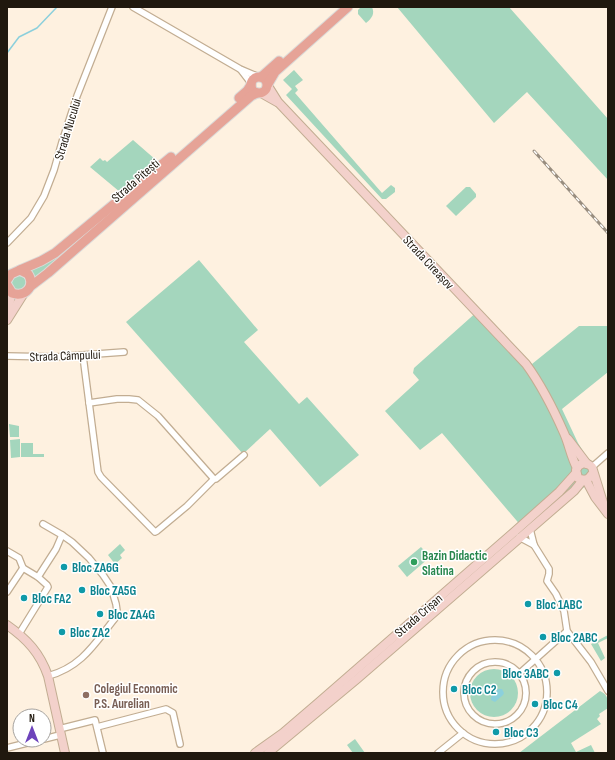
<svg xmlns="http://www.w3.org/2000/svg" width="615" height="760" viewBox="0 0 615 760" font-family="'Sofia Sans Condensed',sans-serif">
  <rect width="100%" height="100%" fill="#fef1e0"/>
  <!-- green -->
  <g fill="#a4d6bd">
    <path d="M 361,7 L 372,7 C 375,14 372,18 366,23 L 358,14 L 358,10 Z"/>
    <path d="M 397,7 L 509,7 L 608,119 L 608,180 L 527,92 L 494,123 Z"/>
    <path d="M 294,70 L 303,80 L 295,86 L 298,90 L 295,93 L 382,193 L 391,185 L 395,188 L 395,192 L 386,199 L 382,199 L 286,95 L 292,89 L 283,80 Z"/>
    <path d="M 133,140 L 156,160 L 120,192 L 90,167 L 100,158 L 103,161 L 105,160 L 107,162 Z"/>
    <path d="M 466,187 L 470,187 L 476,194 L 476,197 L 456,216 L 446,206 Z"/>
    <path d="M 91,230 L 93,232 L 34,282 L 28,270 L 60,254 Z"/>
    <path d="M 199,260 L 258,330 L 244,342 L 299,404 L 307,397 L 359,455 L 320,487 L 270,429 L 243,454 L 126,322 Z"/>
    <circle cx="19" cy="283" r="7"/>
    <path d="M 479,310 L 532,364 L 579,326 L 608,326 L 608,372 L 562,409 L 578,443 L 599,477 L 580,490 L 528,534 L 521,528 L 522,527 L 442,433 L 420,450 L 385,411 L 419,380 L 413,373 L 414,368 Z"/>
    <path d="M 9,424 L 19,426 L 19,437 L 10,437 Z"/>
    <path d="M 20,439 L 20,457 L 11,458 L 10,440 Z"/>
    <path d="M 21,443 L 33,443 L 33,454 L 44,454 L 44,457 L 21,457 Z"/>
    <path d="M 120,544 L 125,550 L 120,555 L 122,558 L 115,564 L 108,555 Z"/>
    <path d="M 421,547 L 430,557 L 407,577 L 398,566 Z"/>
    <path d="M 608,635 L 608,638 L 598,643 L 605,658 L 601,661 L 591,644 Z"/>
    <circle cx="494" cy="693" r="24"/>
    <path d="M 600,691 C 608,695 608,699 608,708 L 599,714 L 600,716 L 597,719 L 601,724 L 571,743 L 576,752 L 591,745 L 595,753 L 519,753 Z"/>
    <path d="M 355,739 L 365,753 L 353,753 L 347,745 Z"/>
  </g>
  <!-- water -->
  <path fill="#8cd0dc" d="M 498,689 L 502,689 L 504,693 L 503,695 L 495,702 L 491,700 L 491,697 Z"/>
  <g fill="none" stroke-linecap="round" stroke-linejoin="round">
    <!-- stream -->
    <path stroke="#8cd0dc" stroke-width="1.5" d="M 7,53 L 19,37 L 37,28 L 57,7"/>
    <!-- street casing -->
    <g stroke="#c2ad92" stroke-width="8">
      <g id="street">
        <path d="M 133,7 L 240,69 L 259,77"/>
        <path d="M 241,70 L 251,83"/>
        <path d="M 7,243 L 31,218 L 44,196 L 54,170 L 62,142 L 77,96 L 112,7"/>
        <path d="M 7,356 L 55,357 L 124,352"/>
        <path d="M 83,356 L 98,472 L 101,477 L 155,532 L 157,531 L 187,506 L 214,479 L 216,479 L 244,455"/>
        <path d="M 89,403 L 117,399 L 129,399 L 138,400 L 158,416 L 214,479"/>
        <path d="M 592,467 L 608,453"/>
        <path d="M 43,524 L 62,535 L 72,542 L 89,558 L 103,575 L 111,587 L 116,604 L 117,611 L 116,617 C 95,643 82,667 48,676"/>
        <path d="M 530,529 L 534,545 L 549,569 L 549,574 L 547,581 L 556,594 L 564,611 L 567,631 L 591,662 L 608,691"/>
        <path d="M 519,537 L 534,545"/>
        <path d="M 7,551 L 19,558 L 23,568 L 38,577 L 47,585 L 48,587 L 19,634"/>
        <path d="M 38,577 L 56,549 L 62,535"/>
        <path d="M 7,592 L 23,568"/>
        <circle cx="495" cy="692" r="52"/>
        <circle cx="495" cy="693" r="31"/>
        <path d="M 520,673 L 567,631"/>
        <path d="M 97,727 L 166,709 L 173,713 L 180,744"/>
        <path d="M 59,729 L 95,720 L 103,753"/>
        <path d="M 44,739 L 60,735"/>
        <path d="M 7,748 L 39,740"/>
        <path d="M 438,753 L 463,733"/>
      </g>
    </g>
    <!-- secondary casing -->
    <g stroke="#c2ad92" stroke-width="10">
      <g id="secondary">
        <path d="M 268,86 L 278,102 L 526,364 C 542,386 553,408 564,433 C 569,444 571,457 577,468"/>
        <path d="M 261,93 L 277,102"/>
        <path d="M 7,309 L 10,301 L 10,291"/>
        <path d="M 7,320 L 24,293"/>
        <path d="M 568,439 L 587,464"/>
        <path d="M 593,473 L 588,479 L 583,480 L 578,478 L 576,470 C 579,463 586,461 592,467 L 605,509"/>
        <path d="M 586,480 L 595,497 L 608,514"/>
        <path d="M 7,625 C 27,639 40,653 48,676 L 65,753"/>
        <path d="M 255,753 L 283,733 L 318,703 L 513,533 L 559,492 L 576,473"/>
        <path d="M 268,753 L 357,679 L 574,491 L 583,480"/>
      </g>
    </g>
    <!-- primary casing -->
    <g stroke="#dbdad8" stroke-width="11">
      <g id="primary">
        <circle cx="259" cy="85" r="8"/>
        <path d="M 261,77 L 279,61"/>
        <path d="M 268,84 L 275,72 L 348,7"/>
        <path d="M 239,98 L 247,91 L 251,85"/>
        <path d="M 20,270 L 41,261 L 55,253 L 171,157"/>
        <path d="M 7,280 L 11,274 L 20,270 L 28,274 C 36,286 25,298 12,293 L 7,285"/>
        <path d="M 31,286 L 48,273 L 251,96 L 257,93"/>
      </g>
    </g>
    <!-- street -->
    <use href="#street" stroke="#fff" stroke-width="5.5"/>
    <!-- secondary -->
    <use href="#secondary" stroke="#f3d1cb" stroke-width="8"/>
    <!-- primary -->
    <use href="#primary" stroke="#e6a397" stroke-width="9"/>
    <!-- rail casing -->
    <g stroke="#988d7f" stroke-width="3">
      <path id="rail" d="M 534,151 L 608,233"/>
    </g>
    <!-- rail -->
    <use href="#rail" stroke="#fff" stroke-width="1.5" stroke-dasharray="4.5" stroke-linecap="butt"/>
  </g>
  <!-- markers -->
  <circle fill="#2e9e5b" stroke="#fff" stroke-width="1.5" cx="414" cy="562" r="4"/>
  <g fill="#0f9aa8" stroke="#fff" stroke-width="1.5">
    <circle cx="64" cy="567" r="4"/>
    <circle cx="82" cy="590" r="4"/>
    <circle cx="24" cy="598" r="4"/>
    <circle cx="528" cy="604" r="4"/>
    <circle cx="100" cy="614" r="4"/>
    <circle cx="62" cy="632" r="4"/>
    <circle cx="543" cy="637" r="4"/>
    <circle cx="557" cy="673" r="4"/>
    <circle cx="454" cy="689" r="4"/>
    <circle cx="535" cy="704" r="4"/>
    <circle cx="496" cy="732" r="4"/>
  </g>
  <circle fill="#8d6e63" stroke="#fff" stroke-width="1.5" cx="86" cy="695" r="4"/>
  <g text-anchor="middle" stroke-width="3" stroke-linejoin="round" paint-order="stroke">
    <!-- street labels -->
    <g font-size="13" fill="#20180e" stroke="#fff">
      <text transform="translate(67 129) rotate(-73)" y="5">Strada Nucului</text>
      <text transform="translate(135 180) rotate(-41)" y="5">Strada Pitești</text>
      <text transform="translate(429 262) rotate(47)" y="5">Strada Cireașov</text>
      <text transform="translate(65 355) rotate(-2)" y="5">Strada Câmpului</text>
      <text transform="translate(418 615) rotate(-41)" y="5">Strada Crișan</text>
    </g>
    <!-- leisure labels -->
    <g font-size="13" font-weight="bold" fill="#27864d" stroke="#fff" text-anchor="start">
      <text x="422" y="560">Bazin Didactic<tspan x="422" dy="15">Slatina</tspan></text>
    </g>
    <!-- culture labels -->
    <g font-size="13" font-weight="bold" fill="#0d838f" stroke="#fff" text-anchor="start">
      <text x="72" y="572">Bloc ZA6G</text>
      <text x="90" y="595">Bloc ZA5G</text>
      <text x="32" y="603">Bloc FA2</text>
      <text x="536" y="609">Bloc 1ABC</text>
      <text x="108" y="619">Bloc ZA4G</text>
      <text x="70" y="637">Bloc ZA2</text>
      <text x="551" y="642">Bloc 2ABC</text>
      <text x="549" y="678" text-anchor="end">Bloc 3ABC</text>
      <text x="462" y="694">Bloc C2</text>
      <text x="543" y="709">Bloc C4</text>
      <text x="504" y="737">Bloc C3</text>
    </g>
    <!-- education labels -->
    <g font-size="13" font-weight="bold" fill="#785e54" stroke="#fff" text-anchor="start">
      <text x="94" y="693">Colegiul Economic<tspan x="94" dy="15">P.S. Aurelian</tspan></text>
    </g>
  </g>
  <!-- border -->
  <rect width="615" height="760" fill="none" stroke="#20180e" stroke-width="16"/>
  <!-- north arrow -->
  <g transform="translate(32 728)"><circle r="19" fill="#ffffff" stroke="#a6a39f"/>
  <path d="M0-3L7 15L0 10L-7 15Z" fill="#6d43bb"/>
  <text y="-6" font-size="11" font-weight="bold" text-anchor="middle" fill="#20180e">N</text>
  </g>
</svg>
